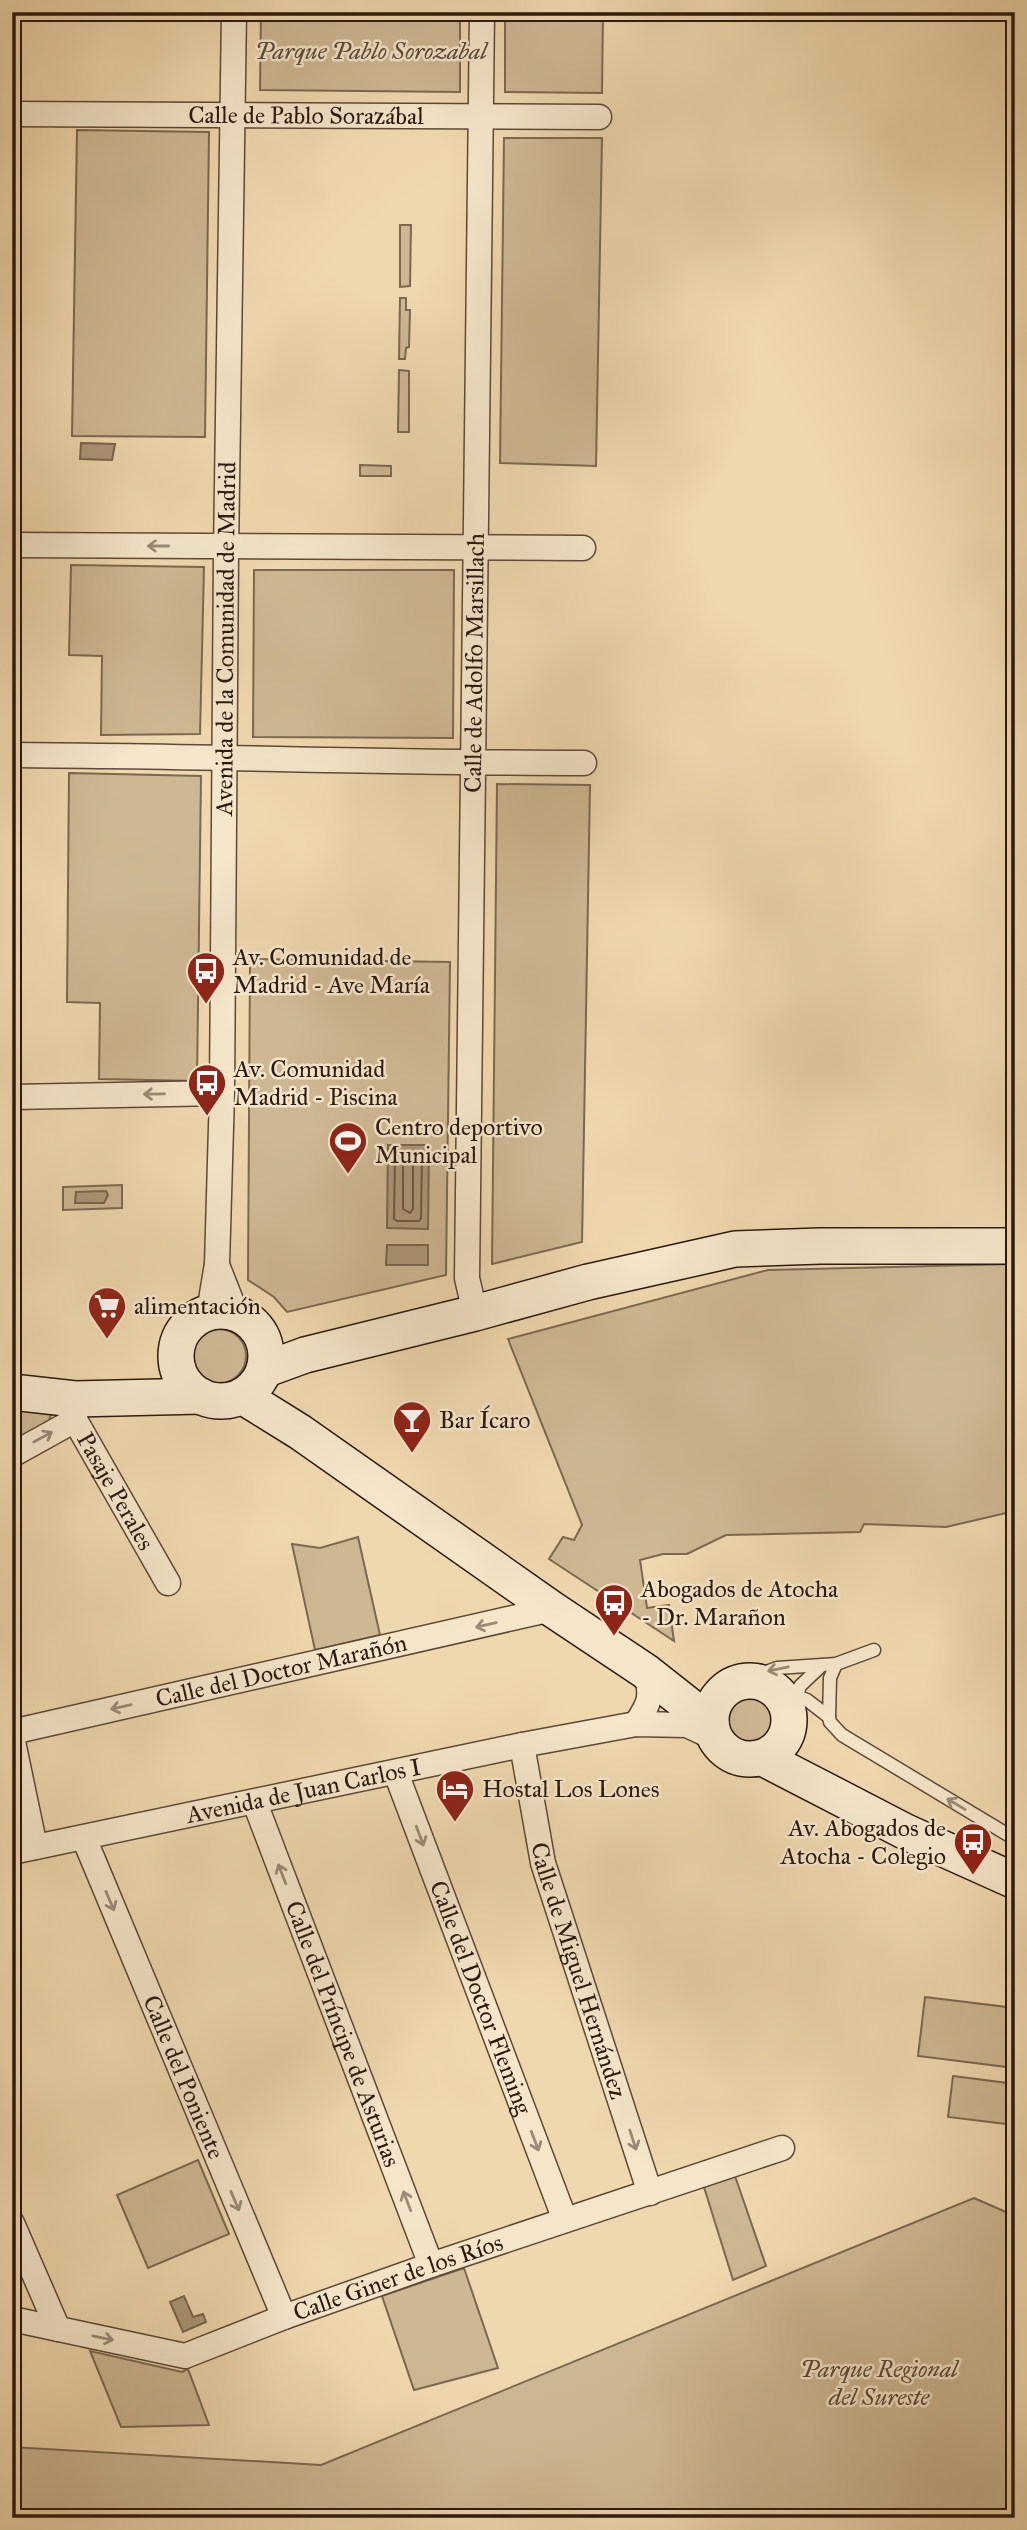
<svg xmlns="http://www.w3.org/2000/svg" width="1027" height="2530" viewBox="0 0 1027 2530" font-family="'IM FELL Great Primer',serif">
  <rect width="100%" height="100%" fill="#f0d8ae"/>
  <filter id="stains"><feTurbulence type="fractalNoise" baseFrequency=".00286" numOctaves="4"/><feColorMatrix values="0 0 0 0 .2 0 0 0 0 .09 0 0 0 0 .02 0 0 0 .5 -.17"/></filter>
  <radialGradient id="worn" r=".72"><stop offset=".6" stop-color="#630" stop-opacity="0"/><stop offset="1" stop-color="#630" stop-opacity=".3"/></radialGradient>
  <!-- green -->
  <g fill="#ceb893" stroke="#7c6852" stroke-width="2">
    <path d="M 261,12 L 460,12 L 460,92 L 260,90 Z"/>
    <path d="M 505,12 L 603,12 L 602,93 L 505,92 Z"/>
    <path d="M 77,130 L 209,132 L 205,437 L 72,436 Z"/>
    <path d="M 504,138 L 602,138 L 596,466 L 500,463 Z"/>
    <path d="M 400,225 L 411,225 L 410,286 L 400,287 Z"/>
    <path d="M 400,298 L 406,298 L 406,310 L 410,310 L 409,347 L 406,348 L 405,359 L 399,359 Z"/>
    <path d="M 399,370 L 409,371 L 409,432 L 398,432 Z"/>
    <path d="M 360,465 L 391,466 L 391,476 L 360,476 Z"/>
    <path d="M 71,565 L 204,567 L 200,734 L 101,735 L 102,656 L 69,655 Z"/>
    <path d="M 254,570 L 454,570 L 453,738 L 253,737 Z"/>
    <path d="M 69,773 L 201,776 L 197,1081 L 99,1079 L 100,1003 L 67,1002 Z"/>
    <path d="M 497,784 L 590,785 L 582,1242 L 492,1264 Z"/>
    <path d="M 250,959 L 450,962 L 446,1275 L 287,1312 L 274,1297 L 248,1280 Z"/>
    <path d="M 122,1185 L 122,1208 L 63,1210 L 63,1187 Z"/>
    <path d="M 1015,1264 L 1015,1511 L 946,1527 L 864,1524 L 860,1532 L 726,1535 L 687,1554 L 663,1554 L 640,1560 L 647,1608 L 669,1605 L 674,1641 L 549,1559 L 563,1537 L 574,1540 L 582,1525 L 508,1339 L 768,1270 Z"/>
    <circle cx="219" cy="1356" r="27"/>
    <path d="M 12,1405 L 52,1410 L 49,1421 L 12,1446 Z"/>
    <path d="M 358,1537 L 380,1635 L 315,1650 L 292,1544 L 320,1548 Z"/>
    <circle cx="751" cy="1719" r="29"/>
    <path d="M 925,1997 L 1015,2008 L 1015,2068 L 918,2056 Z"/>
    <path d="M 953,2076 L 1015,2084 L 1015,2125 L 948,2117 Z"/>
    <path d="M 198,2160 L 229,2234 L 148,2268 L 117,2195 Z"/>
    <path d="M 735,2176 L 766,2266 L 733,2280 L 704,2187 Z"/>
    <path d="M 974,2198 L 1015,2216 L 1015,2518 L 12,2518 L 12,2447 L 321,2465 Z"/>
    <path d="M 464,2268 L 498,2368 L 414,2390 L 382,2296 Z"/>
    <path d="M 90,2351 L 182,2372 L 188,2369 L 209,2425 L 121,2427 Z"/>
  </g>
  <!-- water -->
  <g fill="#ad9779" stroke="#79654f" stroke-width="2">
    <path d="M 81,443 L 115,444 L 112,460 L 80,459 Z"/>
    <path d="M 388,1145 L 429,1145 L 428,1229 L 387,1228 Z"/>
    <path d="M 106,1191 L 108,1195 L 104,1203 L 75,1203 L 76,1192 Z"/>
    <path d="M 387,1245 L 428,1245 L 428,1265 L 386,1265 Z"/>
    <path d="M 184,2296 L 193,2317 L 203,2314 L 206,2322 L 183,2332 L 170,2302 Z"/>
  </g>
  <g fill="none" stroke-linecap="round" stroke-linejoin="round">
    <!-- shore -->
    <g stroke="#6c5845" stroke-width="2">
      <path d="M 398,1152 L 419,1152 L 422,1155 L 421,1218 L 419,1221 L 397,1221 L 394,1219 L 395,1156 Z"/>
      <path d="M 406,1161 L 411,1161 L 413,1164 L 413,1209 L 410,1213 L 403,1209 L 403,1164 Z"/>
    </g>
    <!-- service casing -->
    <g stroke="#5c4938" stroke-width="15">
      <g id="service">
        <path d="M 836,1664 L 830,1678 L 829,1717 L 830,1722 L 842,1735 L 1015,1839"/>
        <path d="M 739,1682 L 777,1668 L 836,1664 L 874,1650"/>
        <path d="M 773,1688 L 807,1700 L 829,1717"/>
        <path d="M 790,1716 L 800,1686 L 820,1667"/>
      </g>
    </g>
    <!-- minor casing -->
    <g stroke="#5c4938" stroke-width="27">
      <g id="minor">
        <path id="s1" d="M 12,114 L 599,117"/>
        <path d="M 12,545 L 583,548"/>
        <path d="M 12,755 C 203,756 394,763 584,763"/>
        <path d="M 12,1097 L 222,1093"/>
        <path d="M 217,1265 L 236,1313"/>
        <path id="s2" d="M 209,1312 L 217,1264 L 222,1093 L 226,552 L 234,12"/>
        <path id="s3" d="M 475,1313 L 467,1278 L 482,12"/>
        <path id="s4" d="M 75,1399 L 75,1420 L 168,1583"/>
        <path d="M 12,1455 L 75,1420"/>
        <path d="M 636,1724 C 650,1703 653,1696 645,1671"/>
        <path id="s5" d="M 12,1732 L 552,1609"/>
        <path d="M 12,1737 L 35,1847"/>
        <path id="s6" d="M 522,1745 L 543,1863 L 650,2193"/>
        <path id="s7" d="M 396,1773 L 565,2220"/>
        <path id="s8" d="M 255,1803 L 431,2265"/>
        <path id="s9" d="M 84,1838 L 284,2317"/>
        <path id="s10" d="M 12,1852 L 522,1745 L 636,1724 L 687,1725 L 715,1738"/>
        <path d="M 12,2223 L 58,2329"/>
        <path id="s11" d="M 12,2319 L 185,2356 L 284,2317 L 431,2265 L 782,2148"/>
      </g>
    </g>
    <!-- secondary casing -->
    <g stroke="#2a1911" stroke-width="38">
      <g id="secondary">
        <circle cx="221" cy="1356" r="45"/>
        <path d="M 264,1370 L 305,1355 L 475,1313 L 588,1282 L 735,1249 L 820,1246 L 1015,1246"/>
        <path d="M 12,1392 L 75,1399 L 201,1396"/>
        <path d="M 242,1396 L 300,1432 L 552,1609 L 645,1671 L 711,1723"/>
        <circle cx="750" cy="1720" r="39"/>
        <path d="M 763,1758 L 906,1832 L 1015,1881"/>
      </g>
    </g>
    <!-- service -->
    <use href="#service" stroke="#f5e6ca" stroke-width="12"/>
    <!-- minor -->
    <use href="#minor" stroke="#f5e6ca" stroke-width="24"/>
    <!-- secondary -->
    <use href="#secondary" stroke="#f5e6ca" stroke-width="35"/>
  </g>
  <!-- one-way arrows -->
  <defs><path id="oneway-shaft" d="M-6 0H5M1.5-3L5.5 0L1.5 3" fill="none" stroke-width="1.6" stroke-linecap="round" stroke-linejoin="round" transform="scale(1.75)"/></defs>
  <g stroke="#9a8a77">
    <use href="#oneway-shaft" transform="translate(158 546) rotate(-180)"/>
    <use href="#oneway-shaft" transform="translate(154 1094) rotate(179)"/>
    <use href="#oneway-shaft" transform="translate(43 1437) rotate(-29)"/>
    <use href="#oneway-shaft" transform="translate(486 1625) rotate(167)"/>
    <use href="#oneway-shaft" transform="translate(778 1669) rotate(168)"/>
    <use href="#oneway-shaft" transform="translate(121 1707) rotate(167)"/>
    <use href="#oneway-shaft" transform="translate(956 1804) rotate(-149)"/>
    <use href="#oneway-shaft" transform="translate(420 1836) rotate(69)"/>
    <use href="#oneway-shaft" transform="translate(282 1874) rotate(-111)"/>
    <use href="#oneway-shaft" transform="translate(110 1901) rotate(67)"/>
    <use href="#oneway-shaft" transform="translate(633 2140) rotate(72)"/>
    <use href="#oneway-shaft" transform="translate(535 2141) rotate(69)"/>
    <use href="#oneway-shaft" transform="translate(235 2201) rotate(67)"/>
    <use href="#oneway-shaft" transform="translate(407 2201) rotate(-111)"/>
    <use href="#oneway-shaft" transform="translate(103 2338) rotate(12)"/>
  </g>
  <!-- icons -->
  <defs>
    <g id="bus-pin" transform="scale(2.0125)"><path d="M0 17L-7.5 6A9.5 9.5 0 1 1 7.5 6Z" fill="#8f2418" stroke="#f5e6ca"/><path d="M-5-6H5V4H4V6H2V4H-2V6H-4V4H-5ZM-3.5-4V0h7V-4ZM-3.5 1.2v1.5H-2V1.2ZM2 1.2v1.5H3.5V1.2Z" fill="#fff"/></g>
    <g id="stadium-pin" transform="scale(2.0125)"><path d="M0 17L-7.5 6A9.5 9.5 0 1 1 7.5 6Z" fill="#8f2418" stroke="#f5e6ca"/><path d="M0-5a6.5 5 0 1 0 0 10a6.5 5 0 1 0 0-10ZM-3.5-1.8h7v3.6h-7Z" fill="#fff"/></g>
    <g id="supermarket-pin" transform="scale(2.0125)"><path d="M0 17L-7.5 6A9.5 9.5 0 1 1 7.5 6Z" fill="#8f2418" stroke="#f5e6ca"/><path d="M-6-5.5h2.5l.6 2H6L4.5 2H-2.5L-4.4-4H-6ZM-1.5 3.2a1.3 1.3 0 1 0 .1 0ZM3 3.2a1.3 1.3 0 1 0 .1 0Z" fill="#fff"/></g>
    <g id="bar-pin" transform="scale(2.0125)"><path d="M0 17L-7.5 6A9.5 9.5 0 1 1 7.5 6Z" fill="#8f2418" stroke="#f5e6ca"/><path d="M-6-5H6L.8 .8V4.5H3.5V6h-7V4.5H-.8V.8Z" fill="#fff"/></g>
    <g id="hotel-pin" transform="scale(2.0125)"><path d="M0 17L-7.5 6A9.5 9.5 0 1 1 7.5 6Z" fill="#8f2418" stroke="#f5e6ca"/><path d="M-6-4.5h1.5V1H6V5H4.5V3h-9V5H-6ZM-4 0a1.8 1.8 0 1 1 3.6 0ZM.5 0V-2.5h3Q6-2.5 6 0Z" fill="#fff"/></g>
  </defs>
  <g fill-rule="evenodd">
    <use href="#bus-pin" x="206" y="971"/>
    <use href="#bus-pin" x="207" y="1083"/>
    <use href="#stadium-pin" x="348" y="1141"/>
    <use href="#supermarket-pin" x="107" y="1306"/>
    <use href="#bar-pin" x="412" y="1420"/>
    <use href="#bus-pin" x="614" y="1603"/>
    <use href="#hotel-pin" x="455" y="1789"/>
    <use href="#bus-pin" x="973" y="1842"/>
  </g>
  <g text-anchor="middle" stroke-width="5" stroke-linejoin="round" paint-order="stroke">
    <!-- park labels -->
    <g font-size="24" font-style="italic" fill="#5b4938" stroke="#f5e6ca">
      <text x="371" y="59">Parque Pablo Sorozabal</text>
      <text x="879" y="2377">Parque Regional<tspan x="879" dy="28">del Sureste</tspan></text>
    </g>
    <!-- street labels -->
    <g font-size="24" fill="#2a1911" stroke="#f5e6ca">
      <text dy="8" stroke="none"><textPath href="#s1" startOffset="294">Calle de Pablo Sorazábal</textPath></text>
      <text dy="8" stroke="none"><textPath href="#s2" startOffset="674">Avenida de la Comunidad de Madrid</textPath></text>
      <text dy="8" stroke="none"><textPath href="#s3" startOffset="651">Calle de Adolfo Marsillach</textPath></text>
      <text dy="8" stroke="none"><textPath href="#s4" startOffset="103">Pasaje Perales</textPath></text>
      <text dy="8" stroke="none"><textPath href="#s5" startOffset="276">Calle del Doctor Marañón</textPath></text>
      <text dy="8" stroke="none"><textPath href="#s10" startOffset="298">Avenida de Juan Carlos I</textPath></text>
      <text dy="8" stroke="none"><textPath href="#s6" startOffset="233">Calle de Miguel Hernández</textPath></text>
      <text dy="8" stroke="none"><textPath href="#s7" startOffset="240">Calle del Doctor Fleming</textPath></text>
      <text dy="8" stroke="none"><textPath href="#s8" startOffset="247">Calle del Príncipe de Asturias</textPath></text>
      <text dy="8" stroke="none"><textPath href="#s9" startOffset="259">Calle del Poniente</textPath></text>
      <text dy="8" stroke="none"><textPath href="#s11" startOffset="404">Calle Giner de los Ríos</textPath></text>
    </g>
    <!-- poi labels -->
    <g font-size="24" fill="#2a1911" stroke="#f5e6ca" text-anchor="start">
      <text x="233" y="965">Av. Comunidad de<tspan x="233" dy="28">Madrid - Ave María</tspan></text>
      <text x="234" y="1077">Av. Comunidad<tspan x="234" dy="28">Madrid - Piscina</tspan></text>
      <text x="375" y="1135">Centro deportivo<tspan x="375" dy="28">Municipal</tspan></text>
      <text x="134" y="1314">alimentación</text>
      <text x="439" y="1428">Bar Ícaro</text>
      <text x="641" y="1597">Abogados de Atocha<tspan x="641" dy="28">- Dr. Marañon</tspan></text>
      <text x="482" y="1797">Hostal Los Lones</text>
      <text x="946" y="1836" text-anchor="end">Av. Abogados de<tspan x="946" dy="28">Atocha - Colegio</tspan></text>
    </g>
  </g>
  <!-- margin -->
  <rect width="1027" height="2530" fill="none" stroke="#f0d8ae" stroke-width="42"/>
  <rect x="14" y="14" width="999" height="2502" fill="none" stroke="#2a1911" stroke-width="3.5"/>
  <rect x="21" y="21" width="985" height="2488" fill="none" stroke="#2a1911" stroke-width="2"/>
  <rect width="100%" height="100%" filter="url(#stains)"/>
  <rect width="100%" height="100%" fill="url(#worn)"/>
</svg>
